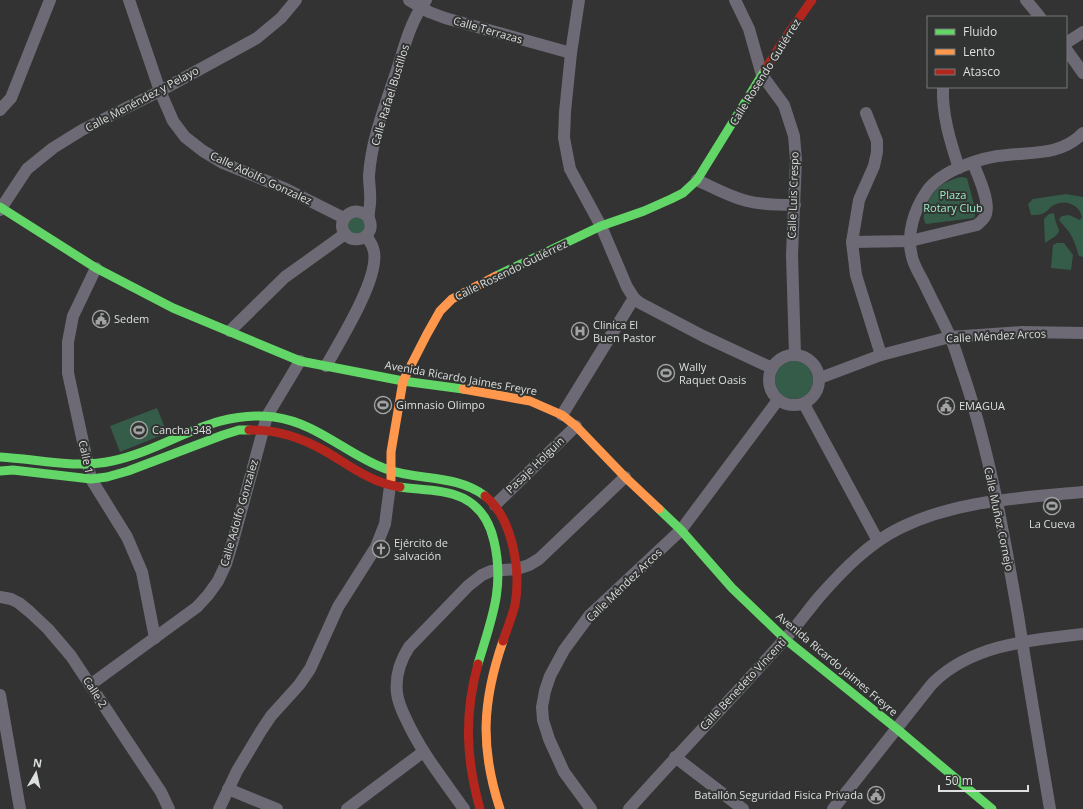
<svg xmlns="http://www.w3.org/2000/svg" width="1083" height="809" viewBox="0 0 1083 809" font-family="'Open Sans',sans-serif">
  <rect width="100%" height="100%" fill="#323332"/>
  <!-- green -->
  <g fill="#355c49">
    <path d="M 961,177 L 967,178 L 976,212 L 974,218 L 926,224 C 919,215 929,198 936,190 C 943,183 952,179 961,177 Z"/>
    <path d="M 1066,194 L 1083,197 L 1083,257 L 1079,256 C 1076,247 1074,239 1069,232 C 1066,227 1061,224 1059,219 L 1062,216 L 1069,215 L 1080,220 L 1082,217 C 1079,204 1065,199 1054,205 C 1050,207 1048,211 1044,213 C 1040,215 1036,215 1031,215 L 1028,204 L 1033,199 Z"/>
    <path d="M 1054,213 C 1056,233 1068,229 1045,243 L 1044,219 L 1049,214 Z"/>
    <path d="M 361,216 L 367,227 L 359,236 L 347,230 L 348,220 Z"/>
    <path d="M 1057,243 L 1064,243 L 1073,255 L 1071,270 L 1051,268 L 1053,245 Z"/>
    <circle cx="794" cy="380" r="19"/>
    <path d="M 157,408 L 167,433 L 120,452 L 110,426 Z"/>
  </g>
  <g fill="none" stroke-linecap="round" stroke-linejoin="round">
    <!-- street -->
    <g stroke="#6d6a75" stroke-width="12">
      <path d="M 129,0 L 160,91 L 173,121 L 185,137 L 203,151 L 223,163 L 286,189 L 344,218"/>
      <path d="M 409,0 L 429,12 L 445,18 L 571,53"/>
      <path d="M 579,0 L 571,53 L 565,112 L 564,138 L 570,169 L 601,226 L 627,287 L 634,298 L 640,303 L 703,336 L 772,368"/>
      <path d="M 735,0 L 749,29 L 762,75 L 784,105 L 794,136 L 796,160 L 792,255 L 795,355"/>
      <path d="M 1026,0 L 1040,17"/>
      <path d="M 1066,43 L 1083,32"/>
      <path d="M 1066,49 L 1083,73"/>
      <path d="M 943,87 C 942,115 950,141 959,168"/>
      <path d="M 0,110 L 11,98 L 50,0"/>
      <path d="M 866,113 L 877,141 L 877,152 L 874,166 L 859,200 L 852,242 L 856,275 L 881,355"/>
      <path d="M 697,180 C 714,188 730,197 747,201 C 763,205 779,205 795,205"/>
      <path d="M 0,210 L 27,169 L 53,148 L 82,130 L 160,91 L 257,38 L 281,18 L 296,0"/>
      <path d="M 369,218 C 356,202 334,219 345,234 C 352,242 366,241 370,230 C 372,225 370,223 369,218 C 368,214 370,208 370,203 C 371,194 369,185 369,176 C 371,141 385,106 396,73 C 404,48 410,22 426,0"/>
      <path d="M 852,242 L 910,241 L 977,225 C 979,223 982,221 984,218 C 993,206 978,176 973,163"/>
      <path d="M 96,268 L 73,316 L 68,342 L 68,373 L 91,479 L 127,537 L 142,572 L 155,638"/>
      <path d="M 230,331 L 285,277 L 345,234"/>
      <circle cx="794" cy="380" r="25"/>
      <path d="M 326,366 C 340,341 379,279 374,252 C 373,246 370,241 366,236"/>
      <path d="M 820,378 L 881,355 L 950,337 L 1022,332 L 1083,333"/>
      <path d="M 804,404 L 878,541"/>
      <path d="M 562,415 L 634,298"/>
      <path d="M 495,505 L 576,426"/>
      <path d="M 0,597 L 11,599 L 19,603 L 30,612 L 48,629 L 71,656 L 161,792 L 169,809"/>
      <path d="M 90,685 L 197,607 L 208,595 L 218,581 L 226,564 L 233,541 L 267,416 L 300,361"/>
      <path d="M 0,695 L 20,809"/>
      <path d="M 675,757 L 743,809"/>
      <path d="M 228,789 L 277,809"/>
      <path d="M 219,809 L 237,771 L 261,731 L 271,716 L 299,685 L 310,669 L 338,607 L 376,547 L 385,524 L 390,486"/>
      <path d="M 347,809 L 423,752"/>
      <path d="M 464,809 C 443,779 421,752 406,719 C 402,711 398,702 397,693 C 395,676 400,661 409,647 L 468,586 L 482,575 L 491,571 L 517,569 L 529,565 L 539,559 L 625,477"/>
      <path d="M 591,809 L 564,772 L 549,739 L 543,720 L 542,707 L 545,691 L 550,676 L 564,650 L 589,616 L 681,530 L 778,400"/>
      <path d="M 629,809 C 680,752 733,697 784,640 C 797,626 808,610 820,596 C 843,570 869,543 900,528 C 957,500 1021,498 1083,492"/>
      <path d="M 833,809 L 920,699 C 925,693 929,687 934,682 C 973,644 1032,640 1083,634"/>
      <path d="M 1050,809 C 1039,744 1028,680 1018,615 C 1004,535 990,454 964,376 C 959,362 955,347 949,334 C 941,317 932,300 924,283 C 920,275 914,266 912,257 C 906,234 914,210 927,191 C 942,170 981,157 1007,155 C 1034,152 1062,155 1083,133"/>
    </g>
    <!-- fast -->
    <g stroke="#63d668" stroke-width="9">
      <path d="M 0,207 L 96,268 L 173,308 L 300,361 L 403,381 L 463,389"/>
      <path d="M 496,276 L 601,226 L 644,211 L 671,199 L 683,193 L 697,180 L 765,70"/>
      <path d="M 0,457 C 37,459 75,469 112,461 C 169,449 211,409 274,417 C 318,423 347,455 386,469 C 418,481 456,474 485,496"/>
      <path d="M 0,471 L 13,470 L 91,479 L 107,477 L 128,471 L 223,435 L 239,430 L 249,430"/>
      <path d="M 400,487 C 420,490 444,489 463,498 C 481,507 490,523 494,541 C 505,588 491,620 478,664"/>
      <path d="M 659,509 L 681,530 L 732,588 L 785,639 L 897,729 L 992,809"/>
    </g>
    <!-- slow -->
    <g stroke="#ff974d" stroke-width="9">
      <path d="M 463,389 L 530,401 L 562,415 L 576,426 L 625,477 L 659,509"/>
      <path d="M 391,480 L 391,452 L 403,381 L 427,334 L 440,311 L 452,299 L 496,276"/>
      <path d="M 500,809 C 480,748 482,702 503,641"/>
    </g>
    <!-- jam -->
    <g stroke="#b3261e" stroke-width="9">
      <path d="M 765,70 L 783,41 L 812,0"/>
      <path d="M 249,430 C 275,429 302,438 325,451 C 349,465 371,483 400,487"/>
      <path d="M 485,496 C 513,518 521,571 515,605 C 512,617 507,629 503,641"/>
      <path d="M 478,664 C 464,715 466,759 480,809"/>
    </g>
  </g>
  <!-- icons -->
  <defs>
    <g id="civic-ring" transform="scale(0.9)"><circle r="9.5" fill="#313432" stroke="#a2a3a2" stroke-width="1.5"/><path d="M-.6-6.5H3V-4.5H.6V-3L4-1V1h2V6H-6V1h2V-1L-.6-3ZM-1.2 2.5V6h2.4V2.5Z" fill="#a2a3a2"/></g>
    <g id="hospital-ring" transform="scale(0.9)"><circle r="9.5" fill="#313432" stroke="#a2a3a2" stroke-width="1.5"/><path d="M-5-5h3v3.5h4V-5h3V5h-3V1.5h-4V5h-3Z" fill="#a2a3a2"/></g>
    <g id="stadium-ring" transform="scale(0.9)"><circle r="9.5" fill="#313432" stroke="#a2a3a2" stroke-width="1.5"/><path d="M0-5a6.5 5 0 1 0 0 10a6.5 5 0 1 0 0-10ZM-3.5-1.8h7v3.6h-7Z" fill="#a2a3a2"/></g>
    <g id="church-ring" transform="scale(0.9)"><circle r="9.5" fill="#313432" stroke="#a2a3a2" stroke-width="1.5"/><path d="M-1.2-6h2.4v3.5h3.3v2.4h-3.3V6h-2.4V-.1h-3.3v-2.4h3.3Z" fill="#a2a3a2"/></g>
  </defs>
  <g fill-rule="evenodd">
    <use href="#civic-ring" x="101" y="319"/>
    <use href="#hospital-ring" x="580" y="331"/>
    <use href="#stadium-ring" x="666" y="373"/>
    <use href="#stadium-ring" x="383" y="405"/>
    <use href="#civic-ring" x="946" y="406"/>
    <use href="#stadium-ring" x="139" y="430"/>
    <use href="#stadium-ring" x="1052" y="506"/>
    <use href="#church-ring" x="381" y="549"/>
    <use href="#civic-ring" x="876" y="795"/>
  </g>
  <g text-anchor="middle" stroke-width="4" stroke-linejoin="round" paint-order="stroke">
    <!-- street labels -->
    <g font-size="11" fill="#dedfdf" stroke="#313432">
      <text transform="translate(488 30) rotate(16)" y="4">Calle Terrazas</text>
      <text transform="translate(765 72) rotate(-58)" y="4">Calle Rosendo Gutiérrez</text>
      <text transform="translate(390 95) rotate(-73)" y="4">Calle Rafael Bustillos</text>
      <text transform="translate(142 99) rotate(-28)" y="4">Calle Menéndez y Pelayo</text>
      <text transform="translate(261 178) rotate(25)" y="4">Calle Adolfo Gonzalez</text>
      <text transform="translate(793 195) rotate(-88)" y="4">Calle Luis Crespo</text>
      <text transform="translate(511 270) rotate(-26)" y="4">Calle Rosendo Gutiérrez</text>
      <text transform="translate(996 336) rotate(-3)" y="4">Calle Méndez Arcos</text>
      <text transform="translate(461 378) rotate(10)" y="4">Avenida Ricardo Jaimes Freyre</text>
      <text transform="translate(86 457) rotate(78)" y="4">Calle 1</text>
      <text transform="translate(535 465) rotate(-44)" y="4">Pasaje Holguin</text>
      <text transform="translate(239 513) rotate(-74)" y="4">Calle Adolfo Gonzalez</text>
      <text transform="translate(999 519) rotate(78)" y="4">Calle Muñoz Cornejo</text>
      <text transform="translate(624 585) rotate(-44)" y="4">Calle Méndez Arcos</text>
      <text transform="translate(837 664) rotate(40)" y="4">Avenida Ricardo Jaimes Freyre</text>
      <text transform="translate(743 684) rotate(-47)" y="4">Calle Benedeto Vincenti</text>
      <text transform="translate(95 692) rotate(57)" y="4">Calle 2</text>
    </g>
    <!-- park labels -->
    <g font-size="11" fill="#9decc5" stroke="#313432">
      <text x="953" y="199">Plaza<tspan x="953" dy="13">Rotary Club</tspan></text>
    </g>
    <!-- poi labels -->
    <g font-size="11" fill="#dedfdf" stroke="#313432" text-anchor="start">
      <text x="114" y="323">Sedem</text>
      <text x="593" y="329">Clinica El<tspan x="593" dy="13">Buen Pastor</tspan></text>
      <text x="679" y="371">Wally<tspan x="679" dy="13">Raquet Oasis</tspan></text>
      <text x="396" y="409">Gimnasio Olimpo</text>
      <text x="959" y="410">EMAGUA</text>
      <text x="152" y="434">Cancha 348</text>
      <text x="1052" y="528" text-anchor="middle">La Cueva</text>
      <text x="394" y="547">Ejército de<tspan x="394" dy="13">salvación</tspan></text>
      <text x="863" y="799" text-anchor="end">Batallón Seguridad Fisica Privada</text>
    </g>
  </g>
  <!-- legend -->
  <rect x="927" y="16" width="140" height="72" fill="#313432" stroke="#767877"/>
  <rect x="935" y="29" width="20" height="6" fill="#63d668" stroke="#767877"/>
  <text x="963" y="36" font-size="12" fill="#dedfdf">Fluido</text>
  <rect x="935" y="49" width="20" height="6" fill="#ff974d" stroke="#767877"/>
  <text x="963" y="56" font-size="12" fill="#dedfdf">Lento</text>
  <rect x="935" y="69" width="20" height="6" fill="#b3261e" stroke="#767877"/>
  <text x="963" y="76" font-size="12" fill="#dedfdf">Atasco</text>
  <!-- north arrow -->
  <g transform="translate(36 773) rotate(9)" stroke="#313432" stroke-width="3" paint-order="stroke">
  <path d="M0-3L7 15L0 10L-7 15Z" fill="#dedfdf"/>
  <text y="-6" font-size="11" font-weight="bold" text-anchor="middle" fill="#dedfdf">N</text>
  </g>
  <!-- scale -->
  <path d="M939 785v6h89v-6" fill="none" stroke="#dedfdf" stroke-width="2"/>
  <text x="945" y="785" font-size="12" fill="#dedfdf" stroke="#313432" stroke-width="3" paint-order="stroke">50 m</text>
</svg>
